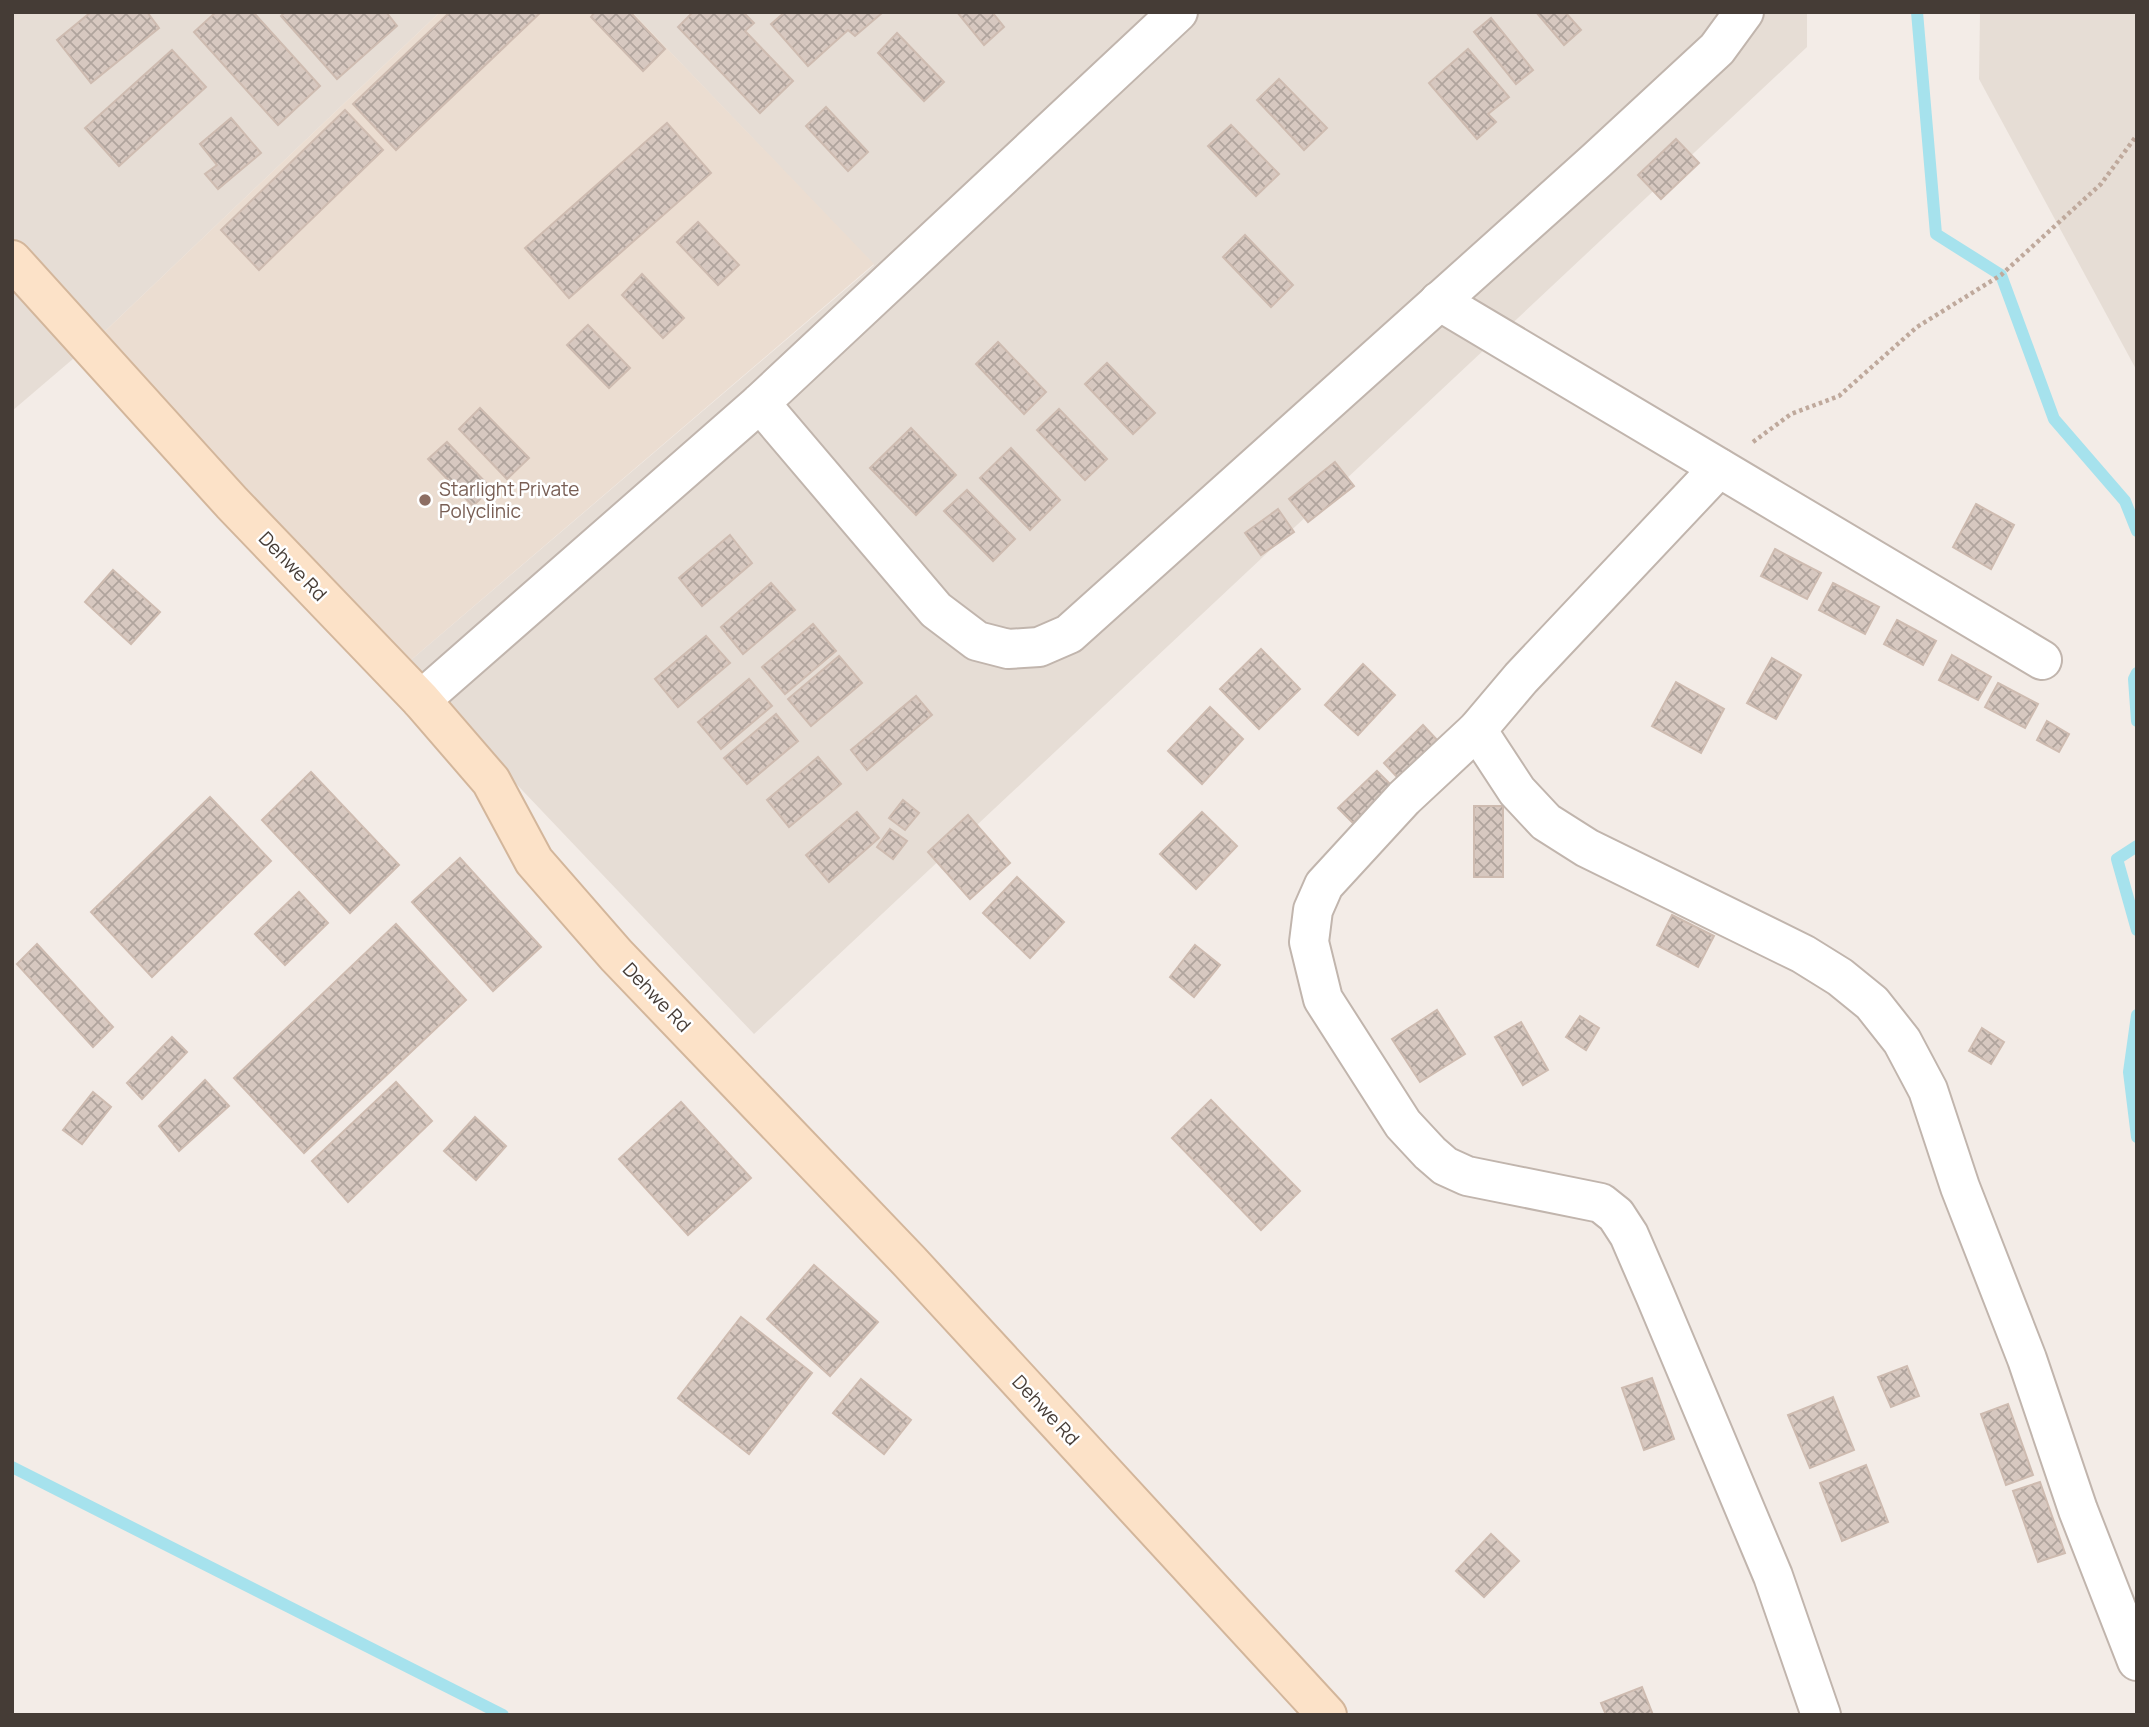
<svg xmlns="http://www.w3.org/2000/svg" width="2149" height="1727" viewBox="0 0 2149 1727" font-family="Manrope,sans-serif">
  <defs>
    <pattern id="building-cross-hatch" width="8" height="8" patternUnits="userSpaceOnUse" patternTransform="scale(1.75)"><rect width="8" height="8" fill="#d7c8c0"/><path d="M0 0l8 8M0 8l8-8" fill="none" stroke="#b0a49d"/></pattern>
  </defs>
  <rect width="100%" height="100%" fill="#f3ece7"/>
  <!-- residential -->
  <g fill="#e6ddd5">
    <path d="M 12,12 L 440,12 L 101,335 L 12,411 Z"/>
    <path d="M 632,12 L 1807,12 L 1807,47 L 754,1034 L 404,666 L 874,265 Z"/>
    <path d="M 1980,12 L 2137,12 L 2137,371 L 1979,79 Z"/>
  </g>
  <!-- education -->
  <path fill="#ebddd1" d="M 440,12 L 632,12 L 874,264 L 404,666 L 101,335 Z"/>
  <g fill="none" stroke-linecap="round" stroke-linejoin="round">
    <!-- stream -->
    <g stroke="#a6e2ed" stroke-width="12">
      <path d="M 1917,12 L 1936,234 L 2001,275 L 2054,419 L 2125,501 L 2137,531"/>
      <path d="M 2137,673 L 2134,679 L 2137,721"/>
      <path d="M 2137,846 L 2117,859 L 2137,930"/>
      <path d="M 2137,1015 L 2129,1072 L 2137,1137"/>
      <path d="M 12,1467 L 503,1715"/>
    </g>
  </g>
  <!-- building -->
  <g fill="url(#building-cross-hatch)" stroke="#cebbb0" stroke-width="2">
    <path d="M 91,12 L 147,12 L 159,28 L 91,83 L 57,40 Z"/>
    <path d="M 216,12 L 253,12 L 320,86 L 278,125 L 194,32 Z"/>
    <path d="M 285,12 L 386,12 L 397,26 L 337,79 L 281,16 Z"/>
    <path d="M 450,12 L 541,12 L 396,150 L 353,104 Z"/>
    <path d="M 595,12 L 630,12 L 665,49 L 643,71 L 591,17 Z"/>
    <path d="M 693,12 L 743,12 L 754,23 L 745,31 L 793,81 L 760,113 L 678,27 Z"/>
    <path d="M 785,12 L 881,12 L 882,13 L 855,36 L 848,30 L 808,66 L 771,24 Z"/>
    <path d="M 957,12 L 992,12 L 1004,27 L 984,45 Z"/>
    <path d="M 1536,12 L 1565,12 L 1581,30 L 1564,45 Z"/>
    <path d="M 1491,18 L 1533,70 L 1516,84 L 1474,32 Z"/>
    <path d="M 897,33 L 944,82 L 924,101 L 878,53 Z"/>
    <path d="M 1468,49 L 1509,97 L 1488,114 L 1496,122 L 1477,139 L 1429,83 Z"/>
    <path d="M 172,50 L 206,87 L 119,166 L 85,128 Z"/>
    <path d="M 1279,79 L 1327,128 L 1304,150 L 1257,100 Z"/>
    <path d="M 826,107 L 868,152 L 848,171 L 806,126 Z"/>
    <path d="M 345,110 L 383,150 L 259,270 L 221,230 Z"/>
    <path d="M 231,118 L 261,153 L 218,189 L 205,174 L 217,165 L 200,144 Z"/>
    <path d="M 667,123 L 711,173 L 569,298 L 525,248 Z"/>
    <path d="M 1231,125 L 1279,174 L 1256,196 L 1208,146 Z"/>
    <path d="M 1676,139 L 1699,163 L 1661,199 L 1638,175 Z"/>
    <path d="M 698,222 L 739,265 L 718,285 L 677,242 Z"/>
    <path d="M 1245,235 L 1293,285 L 1271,307 L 1223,257 Z"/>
    <path d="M 642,274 L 684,318 L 663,338 L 622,295 Z"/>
    <path d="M 588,325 L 630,368 L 609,388 L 567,345 Z"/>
    <path d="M 998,342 L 1046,392 L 1024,414 L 976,364 Z"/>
    <path d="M 1107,363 L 1155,413 L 1133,434 L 1085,384 Z"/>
    <path d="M 480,408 L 529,458 L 507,479 L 459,429 Z"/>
    <path d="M 1059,409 L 1107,459 L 1085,480 L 1037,430 Z"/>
    <path d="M 911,428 L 956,475 L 916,515 L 870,468 Z"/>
    <path d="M 447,442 L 491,488 L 473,506 L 428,459 Z"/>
    <path d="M 1011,448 L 1060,500 L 1030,530 L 980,478 Z"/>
    <path d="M 1335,462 L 1354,486 L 1308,522 L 1289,499 Z"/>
    <path d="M 967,490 L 1015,539 L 993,561 L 944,511 Z"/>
    <path d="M 1976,504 L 2014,525 L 1991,569 L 1953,547 Z"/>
    <path d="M 1278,509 L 1294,532 L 1261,555 L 1245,533 Z"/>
    <path d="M 730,535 L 752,563 L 702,606 L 679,578 Z"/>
    <path d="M 1775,549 L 1821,573 L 1807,599 L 1761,576 Z"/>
    <path d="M 113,570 L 160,612 L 131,644 L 85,602 Z"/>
    <path d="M 771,583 L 795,610 L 743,654 L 721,627 Z"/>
    <path d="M 1833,583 L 1879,607 L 1865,634 L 1819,610 Z"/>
    <path d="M 1897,620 L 1936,641 L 1923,665 L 1884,644 Z"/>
    <path d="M 813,624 L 836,651 L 785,694 L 762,667 Z"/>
    <path d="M 706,636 L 730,663 L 678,707 L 655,679 Z"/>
    <path d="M 1261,649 L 1300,689 L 1259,729 L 1220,689 Z"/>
    <path d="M 1952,655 L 1991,677 L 1978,700 L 1939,680 Z"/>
    <path d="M 839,656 L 862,683 L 811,726 L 788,699 Z"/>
    <path d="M 1772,658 L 1801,675 L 1776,719 L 1747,703 Z"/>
    <path d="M 1363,664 L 1395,695 L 1358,735 L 1325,705 Z"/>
    <path d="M 749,679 L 772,706 L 721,749 L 698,722 Z"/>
    <path d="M 1676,682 L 1724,709 L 1701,753 L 1652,726 Z"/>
    <path d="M 1998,683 L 2038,704 L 2025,728 L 1985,707 Z"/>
    <path d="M 916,696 L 932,715 L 867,770 L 851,750 Z"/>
    <path d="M 1210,707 L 1243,739 L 1202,784 L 1168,751 Z"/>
    <path d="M 776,714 L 798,741 L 747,784 L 724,758 Z"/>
    <path d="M 2047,721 L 2069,734 L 2059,752 L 2037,740 Z"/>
    <path d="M 1423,725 L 1438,741 L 1398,778 L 1384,763 Z"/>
    <path d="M 818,757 L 841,784 L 789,827 L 767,800 Z"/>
    <path d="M 1377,771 L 1392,786 L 1353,823 L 1338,808 Z"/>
    <path d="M 311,772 L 399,865 L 350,913 L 262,820 Z"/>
    <path d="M 210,797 L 271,861 L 152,977 L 91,912 Z"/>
    <path d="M 903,800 L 919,813 L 905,830 L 889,818 Z"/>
    <rect x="1474" y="806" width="29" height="71"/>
    <path d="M 857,812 L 879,838 L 829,882 L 806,855 Z"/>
    <path d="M 1202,812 L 1237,846 L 1196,889 L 1160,854 Z"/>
    <path d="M 968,815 L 1010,863 L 970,899 L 928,852 Z"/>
    <path d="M 890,829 L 907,841 L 893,859 L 877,847 Z"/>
    <path d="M 460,858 L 541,947 L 493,991 L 412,902 Z"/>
    <path d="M 1017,877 L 1064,922 L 1030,958 L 983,913 Z"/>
    <path d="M 299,892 L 328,923 L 285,965 L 255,934 Z"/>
    <path d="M 1672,915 L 1714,936 L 1698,967 L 1657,945 Z"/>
    <path d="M 396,924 L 466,1000 L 304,1153 L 234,1078 Z"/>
    <path d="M 37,944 L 113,1027 L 93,1047 L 17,964 Z"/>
    <path d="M 1195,945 L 1220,965 L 1194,997 L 1170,977 Z"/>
    <path d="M 1437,1010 L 1465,1054 L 1420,1082 L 1392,1039 Z"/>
    <path d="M 1580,1016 L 1599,1028 L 1586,1050 L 1566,1037 Z"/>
    <path d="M 1521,1022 L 1548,1070 L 1523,1085 L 1495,1037 Z"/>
    <path d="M 1982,1028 L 2004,1042 L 1991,1064 L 1969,1051 Z"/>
    <path d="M 172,1037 L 187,1052 L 142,1099 L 127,1083 Z"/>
    <path d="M 205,1080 L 229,1106 L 179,1151 L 159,1126 Z"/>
    <path d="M 396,1082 L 432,1121 L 348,1202 L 312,1161 Z"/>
    <path d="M 93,1092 L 111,1107 L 82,1144 L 63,1130 Z"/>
    <path d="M 1211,1100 L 1300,1191 L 1261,1230 L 1172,1138 Z"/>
    <path d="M 681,1102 L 751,1178 L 688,1235 L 619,1159 Z"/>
    <path d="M 475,1117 L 506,1146 L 476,1180 L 444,1151 Z"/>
    <path d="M 814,1265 L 878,1322 L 830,1376 L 767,1319 Z"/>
    <path d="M 741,1317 L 812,1373 L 749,1454 L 678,1398 Z"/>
    <path d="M 1907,1366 L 1919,1396 L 1891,1407 L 1878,1377 Z"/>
    <path d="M 1652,1378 L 1674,1439 L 1644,1450 L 1622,1388 Z"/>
    <path d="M 861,1379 L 911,1420 L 884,1454 L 833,1413 Z"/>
    <path d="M 1833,1397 L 1854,1450 L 1810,1468 L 1788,1415 Z"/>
    <path d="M 2008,1404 L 2033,1475 L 2006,1485 L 1981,1414 Z"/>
    <path d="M 1866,1465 L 1888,1522 L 1842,1541 L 1820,1483 Z"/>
    <path d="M 2040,1482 L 2065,1553 L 2038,1562 L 2013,1491 Z"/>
    <path d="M 1491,1534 L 1519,1561 L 1484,1597 L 1456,1571 Z"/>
    <path d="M 1642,1687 L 1653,1715 L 1606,1715 L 1601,1703 Z"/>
  </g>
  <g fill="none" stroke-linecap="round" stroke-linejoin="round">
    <!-- street casing -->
    <g stroke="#c1b5ad" stroke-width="42">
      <g id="street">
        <path d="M 1439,301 L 2042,660"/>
        <path d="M 760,403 L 936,610 L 977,641 L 1008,649 L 1039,647 L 1069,634 L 1597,160 L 1717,49 L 1744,12"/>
        <path d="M 1719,468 L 1521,678 L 1477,730 L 1404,798 L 1324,885 L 1313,910 L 1309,942 L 1323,999 L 1403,1124 L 1430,1153 L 1445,1166 L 1467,1176 L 1601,1203 L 1616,1215 L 1629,1235 L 1655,1295 L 1773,1576 L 1821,1715"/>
        <path d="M 421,700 L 760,403 L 1178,12"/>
        <path d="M 1477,730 L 1517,791 L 1546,822 L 1587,848 L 1803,954 L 1840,977 L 1872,1003 L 1902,1041 L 1928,1090 L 1960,1187 L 2027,1359 L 2078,1510 L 2137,1661"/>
      </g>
    </g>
    <!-- secondary casing -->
    <g stroke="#d3b69b" stroke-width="42">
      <path id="secondary" d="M 12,260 L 232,503 L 421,700 L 491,781 L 534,861 L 616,955 L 910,1262 L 1327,1715"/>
    </g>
    <!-- path -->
    <path stroke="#bfa99c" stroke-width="4.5" stroke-dasharray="3.5 3.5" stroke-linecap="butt" d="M 1753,442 L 1791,414 L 1839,396 L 1917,327 L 2001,275 L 2101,184 L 2137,135"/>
    <!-- street -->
    <use href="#street" stroke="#fff" stroke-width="38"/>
    <!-- secondary -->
    <use href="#secondary" stroke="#fce2c8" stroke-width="38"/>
  </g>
  <!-- markers -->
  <circle fill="#8d6e63" stroke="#fff" stroke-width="2.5" cx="425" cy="500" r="7"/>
  <g text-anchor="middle" stroke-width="5" stroke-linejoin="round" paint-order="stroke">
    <!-- education labels -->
    <g font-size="19" fill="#785e54" stroke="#fff" text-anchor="start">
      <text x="439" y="496">Starlight Private<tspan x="439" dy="22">Polyclinic</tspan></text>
    </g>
    <!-- street labels -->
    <g font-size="19" fill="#453c36" stroke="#fff">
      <text transform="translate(293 566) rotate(46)" y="7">Dehwe Rd</text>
      <text transform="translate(657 997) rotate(46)" y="7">Dehwe Rd</text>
      <text transform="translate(1046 1410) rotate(47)" y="7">Dehwe Rd</text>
    </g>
  </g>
  <!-- border -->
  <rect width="2149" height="1727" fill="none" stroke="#453c36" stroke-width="28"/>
</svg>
